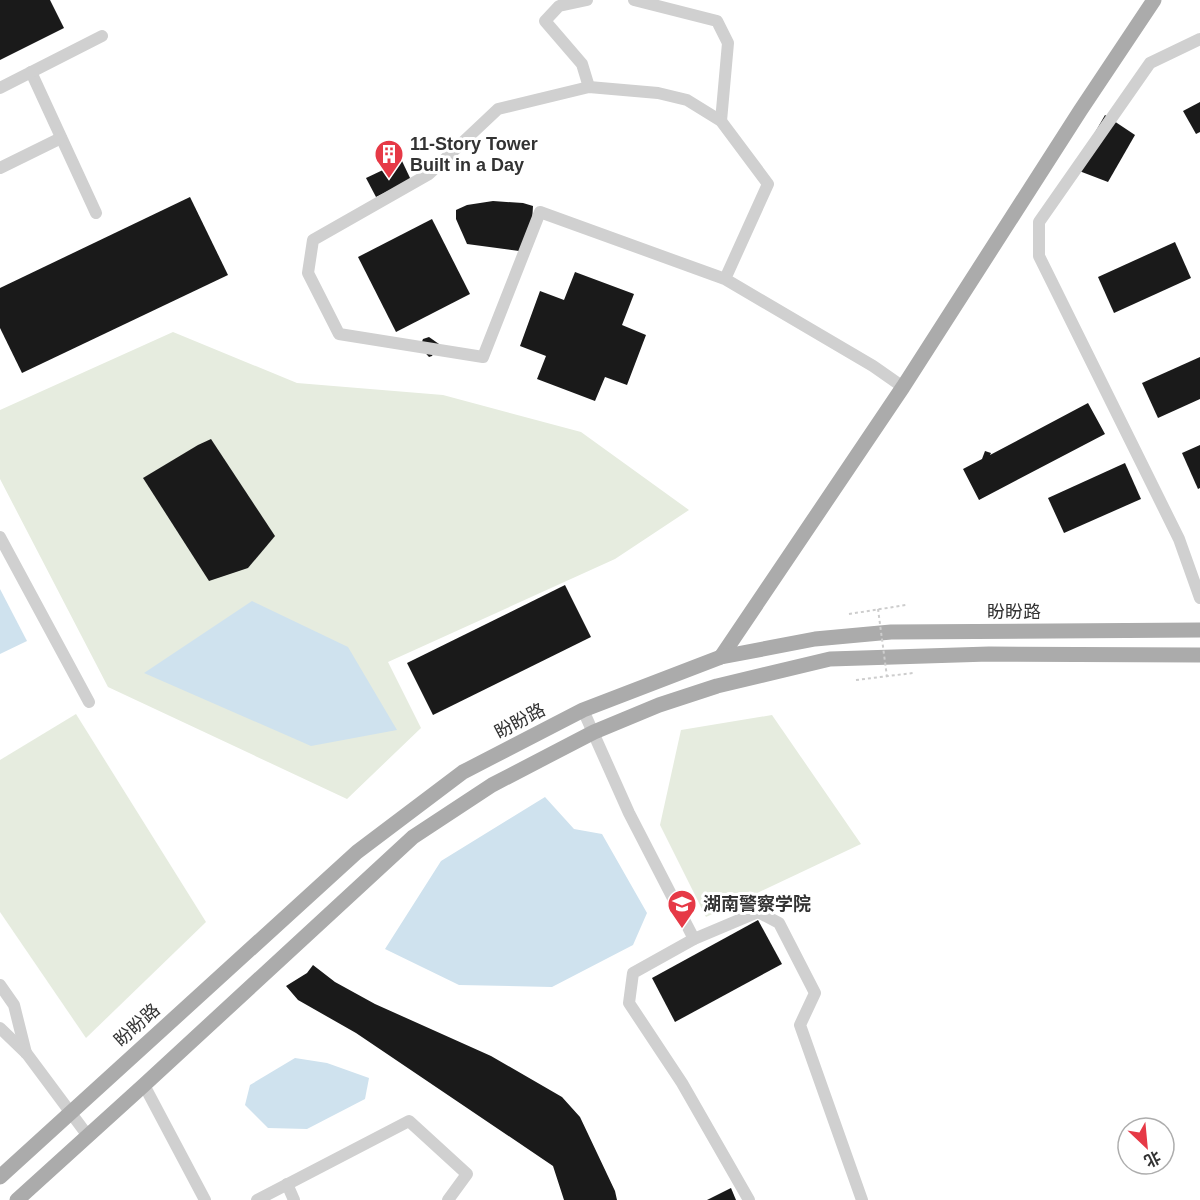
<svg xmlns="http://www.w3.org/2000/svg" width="1200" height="1200" viewBox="0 0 1200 1200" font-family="Arial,'Noto Sans SC',sans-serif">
  <rect width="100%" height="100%" fill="#fff"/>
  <!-- green -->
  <g fill="#e6ecdf">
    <path d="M 173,332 L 297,383 L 443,395 L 581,432 L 689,510 L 615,559 L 388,662 L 421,728 L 347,799 L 108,687 L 0,479 L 0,410 Z"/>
    <path d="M 76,714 L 206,922 L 86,1038 L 0,912 L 0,760 Z"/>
    <path d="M 772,715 L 861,844 L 706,917 L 660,825 L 681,730 Z"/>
  </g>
  <!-- water -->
  <g fill="#cfe2ee">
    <path d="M 0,589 L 27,641 L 0,654 Z"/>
    <path d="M 252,601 L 348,647 L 397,730 L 311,746 L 144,673 Z"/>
    <path d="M 545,797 L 574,829 L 602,834 L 647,913 L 633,945 L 552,987 L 459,985 L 385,949 L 441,861 Z"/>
    <path d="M 295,1058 L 327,1063 L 369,1078 L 365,1099 L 307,1129 L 268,1128 L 245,1105 L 250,1085 Z"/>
  </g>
  <!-- building -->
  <g fill="#1a1a1a">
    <path d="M 0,0 L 50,0 L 64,28 L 0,60 Z"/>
    <path d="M 1200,102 L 1200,132 L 1196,134 L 1183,111 Z"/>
    <path d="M 1105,115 L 1135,135 L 1108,182 L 1074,169 Z"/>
    <path d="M 402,161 L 411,180 L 376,197 L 366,178 Z"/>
    <path d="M 190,197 L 228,275 L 22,373 L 0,328 L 0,288 Z"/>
    <path d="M 493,201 L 523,203 L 533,206 L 532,223 L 519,251 L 467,244 L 456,219 L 456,210 L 467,205 Z"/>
    <path d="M 432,219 L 470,294 L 396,332 L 358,257 Z"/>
    <path d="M 1175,242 L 1191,278 L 1114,313 L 1098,277 Z"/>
    <path d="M 575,272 L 634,294 L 622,325 L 646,335 L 627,385 L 605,377 L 595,401 L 537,379 L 546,356 L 520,346 L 540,291 L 564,300 Z"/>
    <path d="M 429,337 L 439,344 L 432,356 L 429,357 L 420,347 L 423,339 Z"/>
    <path d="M 1200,357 L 1200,399 L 1158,418 L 1142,383 Z"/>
    <path d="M 1088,403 L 1105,434 L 979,500 L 963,469 L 982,459 L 985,451 L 991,453 L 990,455 Z"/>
    <path d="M 211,439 L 275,536 L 248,568 L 209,581 L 143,478 L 198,445 Z"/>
    <path d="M 1200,445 L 1200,488 L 1198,489 L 1182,453 Z"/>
    <path d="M 1125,463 L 1141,499 L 1064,533 L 1048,498 Z"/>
    <path d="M 565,585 L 591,637 L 433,715 L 407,663 Z"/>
    <path d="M 758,920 L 782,964 L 675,1022 L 652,978 Z"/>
    <path d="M 313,965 L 335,982 L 375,1004 L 491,1056 L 562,1097 L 580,1117 L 615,1191 L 617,1200 L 564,1200 L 553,1166 L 356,1033 L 298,1000 L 286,986 L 307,973 Z"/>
    <path d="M 731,1188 L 736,1200 L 707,1200 Z"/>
  </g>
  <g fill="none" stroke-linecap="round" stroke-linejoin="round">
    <!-- path -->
    <g stroke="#cdcdcd" stroke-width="2" stroke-dasharray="3 3" stroke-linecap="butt">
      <path d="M 849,614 L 906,605"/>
      <path d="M 856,680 L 913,673"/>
    </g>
    <!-- minor -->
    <g stroke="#d0d0d0" stroke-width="12">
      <path d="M 587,0 L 559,6 L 545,21 L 582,64 L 589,87"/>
      <path d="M 634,0 L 717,21 L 728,43 L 721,121"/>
      <path d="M 1200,39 L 1150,63 L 1039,222 L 1039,256 L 1179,539 L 1200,598"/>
      <path d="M 31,72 L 96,213"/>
      <path d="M 0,88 L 102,36"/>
      <path d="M 0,168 L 61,138"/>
      <path d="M 725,279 L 540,212 L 483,357 L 339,334 L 308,273 L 313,240 L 429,174 L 498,109 L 589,87 L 658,93 L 687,100 L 721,121 L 768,184 L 725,279 L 873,366 L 903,387"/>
      <path d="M 0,537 L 89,702"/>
      <path d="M 583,710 L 629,813 L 694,939"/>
      <path d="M 0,985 L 14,1005 L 26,1053"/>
      <path d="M 0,1028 L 27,1054 L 88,1136"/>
      <path d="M 144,1085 L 205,1200"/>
      <path d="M 287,1184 L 294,1200"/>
      <path d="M 257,1200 L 409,1121 L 467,1174 L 448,1200"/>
      <path d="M 749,1200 L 682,1083 L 629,1003 L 633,973 L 694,939 L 758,912 L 779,923 L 815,993 L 800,1025 L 862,1200"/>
    </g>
    <!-- major -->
    <g stroke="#ababab" stroke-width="15">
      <path d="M 721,657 L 903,387 L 1080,111 L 1154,0"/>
      <path d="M 0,1177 L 357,852 L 463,772 L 583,710 L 721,657 L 815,639 L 891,632 L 1200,630"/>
      <path d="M 17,1200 L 144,1085 L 413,837 L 492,785 L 594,732 L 659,705 L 717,686 L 830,659 L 989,654 L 1200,655"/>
    </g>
    <!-- path-bridge -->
    <path stroke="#cdcdcd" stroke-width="2" stroke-dasharray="3 3" stroke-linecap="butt" d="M 878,609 L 887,677"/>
  </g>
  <!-- icons -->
  <defs>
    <g id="building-pin" transform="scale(1.5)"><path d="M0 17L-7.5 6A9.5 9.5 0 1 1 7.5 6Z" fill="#e63946" stroke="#fff"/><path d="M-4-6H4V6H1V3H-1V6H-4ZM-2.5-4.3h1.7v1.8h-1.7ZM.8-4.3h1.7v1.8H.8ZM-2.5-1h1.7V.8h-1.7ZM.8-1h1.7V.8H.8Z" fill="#fff"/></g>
    <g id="university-pin" transform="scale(1.5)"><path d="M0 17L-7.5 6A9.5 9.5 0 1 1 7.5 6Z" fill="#e63946" stroke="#fff"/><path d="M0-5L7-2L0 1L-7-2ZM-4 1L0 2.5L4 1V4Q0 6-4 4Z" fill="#fff"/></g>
  </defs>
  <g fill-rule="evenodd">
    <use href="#building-pin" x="389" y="154"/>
    <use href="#university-pin" x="682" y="904"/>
  </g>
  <g text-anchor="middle" stroke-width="6" stroke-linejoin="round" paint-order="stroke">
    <!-- poi labels -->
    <g font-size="18" font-weight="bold" fill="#333" stroke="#fff" text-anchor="start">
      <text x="410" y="150">11-Story Tower<tspan x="410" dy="21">Built in a Day</tspan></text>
      <text x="703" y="910">湖南警察学院</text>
    </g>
    <!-- street labels -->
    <g font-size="18" fill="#333" stroke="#fff">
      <text x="1014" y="618">盼盼路</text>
      <text transform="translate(520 721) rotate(-28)" y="6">盼盼路</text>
      <text transform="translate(137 1025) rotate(-42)" y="6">盼盼路</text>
    </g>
  </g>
  <!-- north arrow -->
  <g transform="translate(1146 1146) rotate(154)"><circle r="28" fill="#ffffff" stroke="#adadad" stroke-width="1.5"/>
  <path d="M0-4.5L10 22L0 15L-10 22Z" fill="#e63946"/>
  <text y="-9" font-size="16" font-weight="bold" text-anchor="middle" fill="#333333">北</text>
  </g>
</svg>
